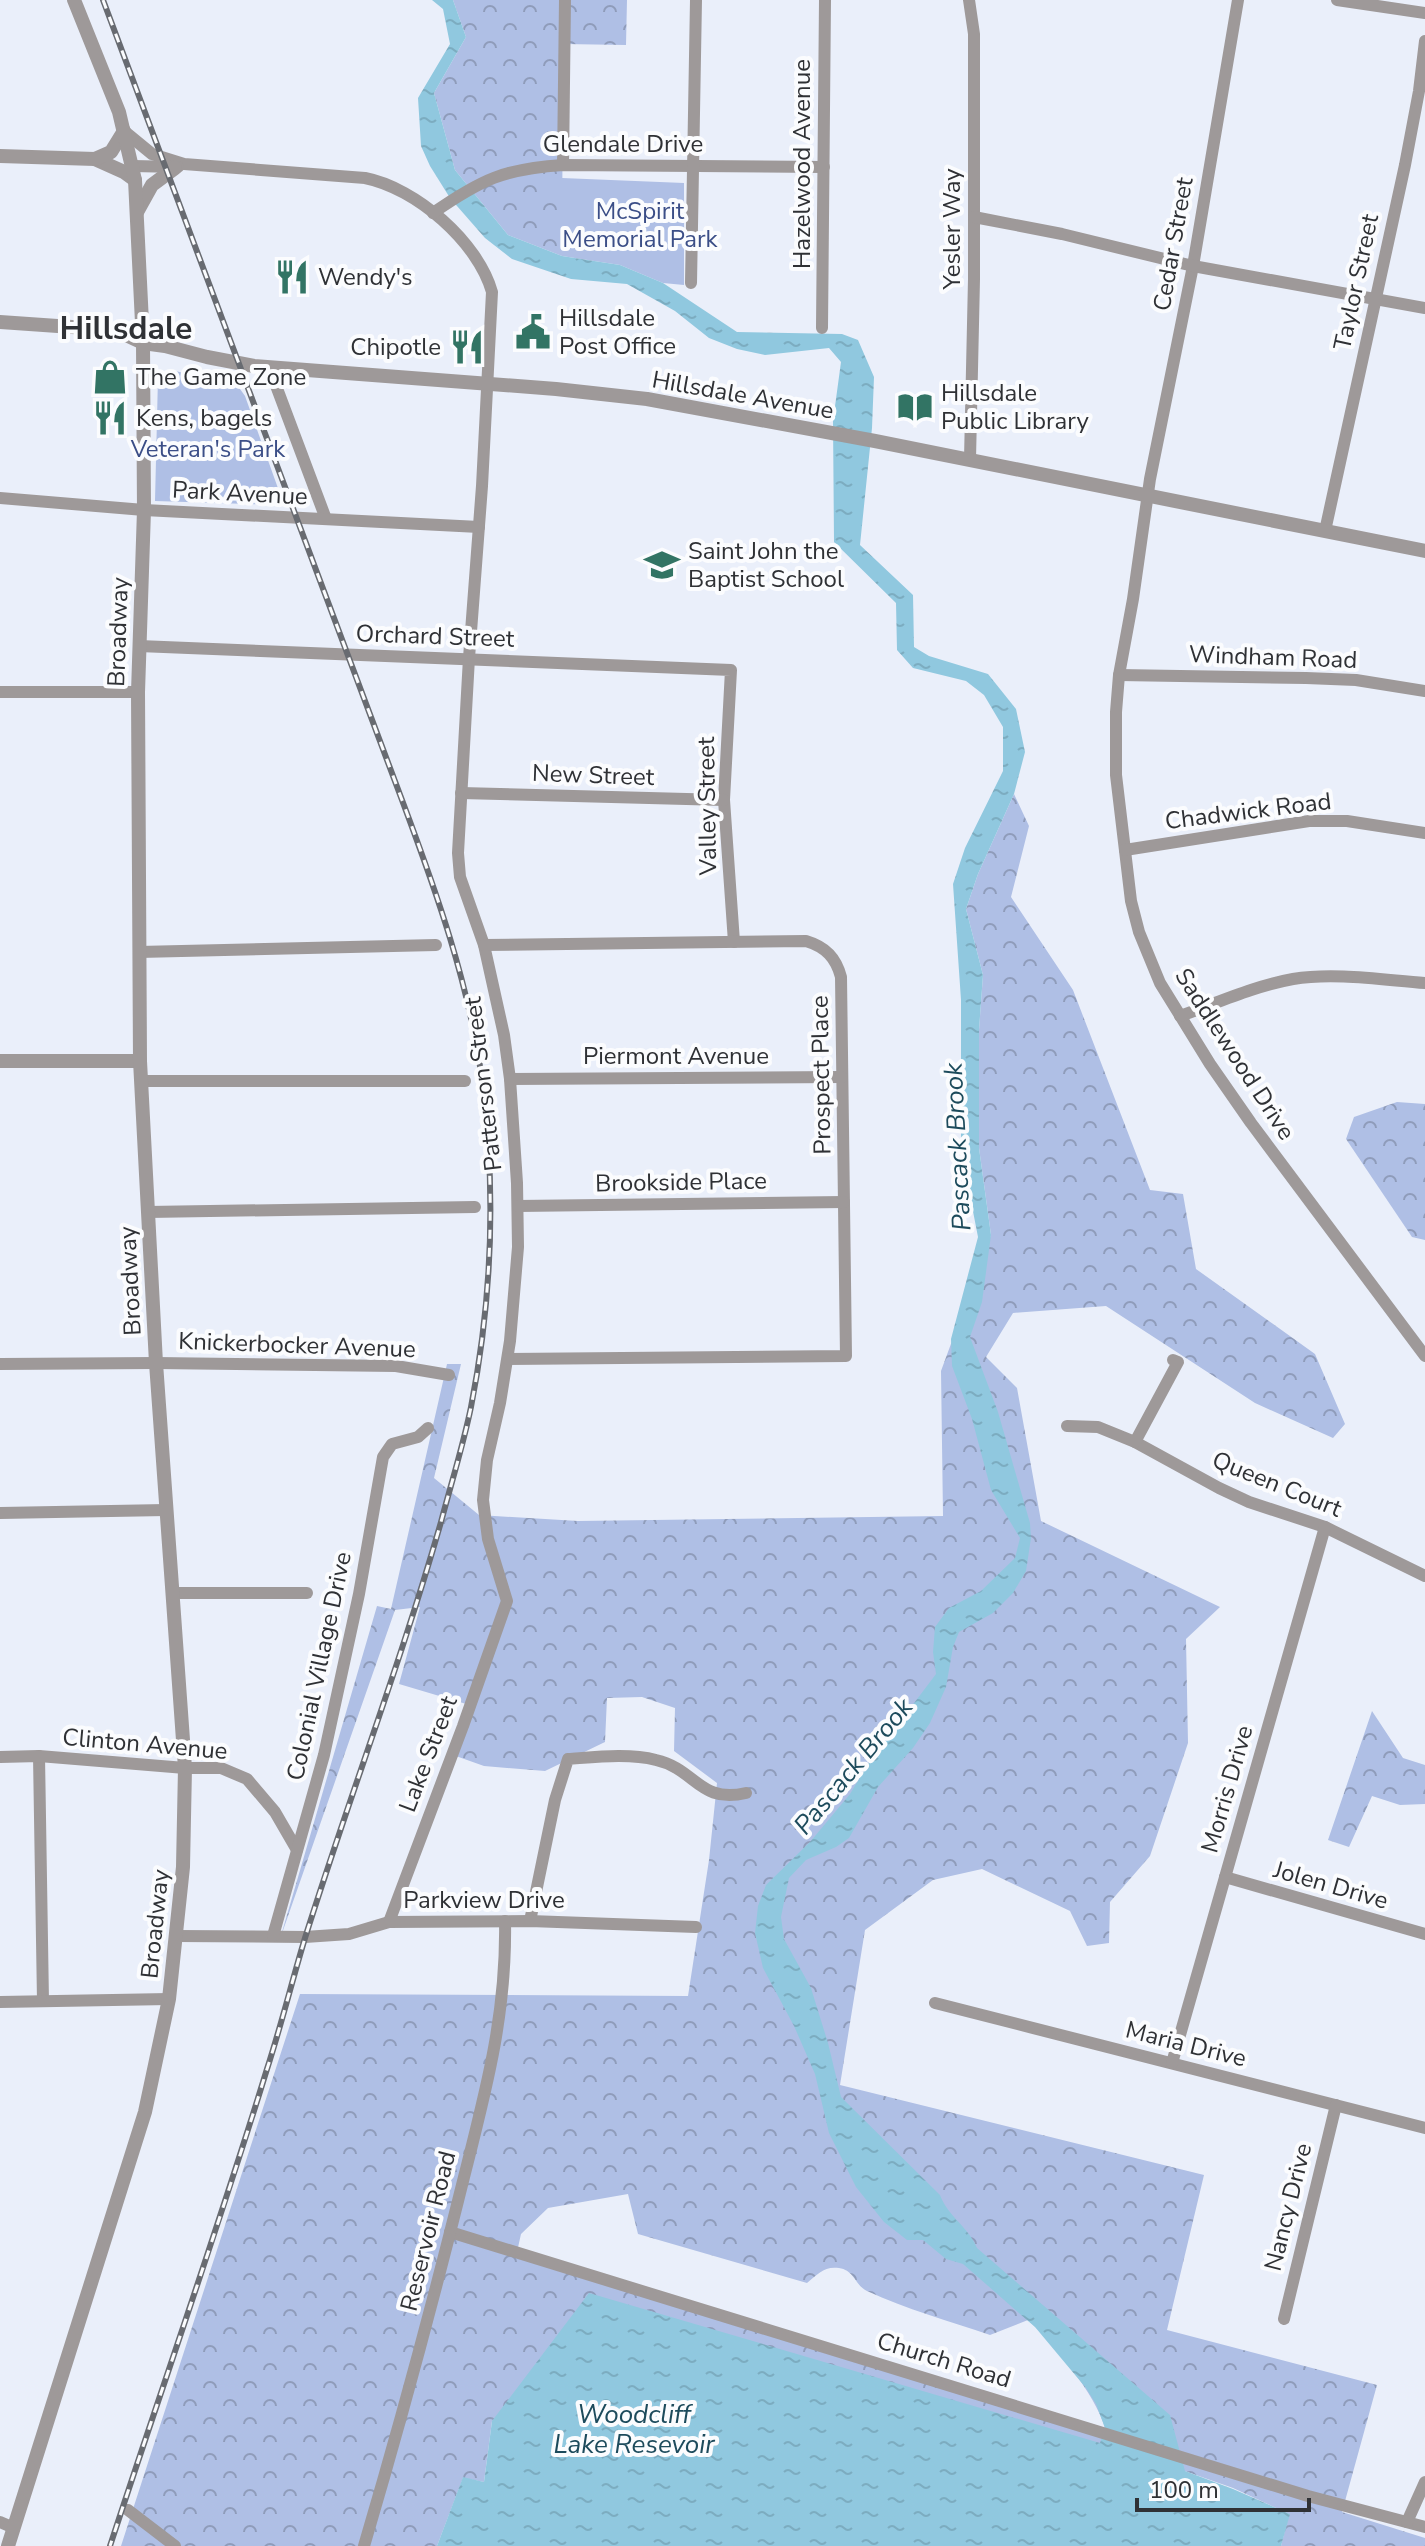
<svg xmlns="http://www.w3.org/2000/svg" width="1425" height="2546" viewBox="0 0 1425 2546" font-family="'Nunito Sans',sans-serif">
  <defs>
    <pattern id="forest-crowns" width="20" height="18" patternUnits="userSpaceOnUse" patternTransform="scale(2)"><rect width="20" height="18" fill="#afbfe5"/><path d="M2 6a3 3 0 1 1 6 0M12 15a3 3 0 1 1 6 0" fill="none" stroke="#8f9cba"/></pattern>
    <pattern id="water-ripples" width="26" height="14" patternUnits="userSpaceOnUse" patternTransform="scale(2)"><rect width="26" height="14" fill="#90c8df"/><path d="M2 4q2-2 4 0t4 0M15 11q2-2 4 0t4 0" fill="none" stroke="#7cacc0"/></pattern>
  </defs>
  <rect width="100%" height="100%" fill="#eaeffa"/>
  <!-- forest -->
  <g fill="url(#forest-crowns)" fill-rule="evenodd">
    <path d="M 453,0 L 627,0 L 626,45 L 563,44 L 562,256 L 508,235 L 455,170 L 434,93 L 466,37 Z"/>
    <path d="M 1014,794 L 1029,826 L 1011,897 L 1073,990 L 1150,1190 L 1183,1194 L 1196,1269 L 1315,1354 L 1345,1424 L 1333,1438 L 1255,1403 L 1106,1306 L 1013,1313 L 986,1357 L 1017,1388 L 1041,1521 L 1220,1607 L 1186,1639 L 1188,1743 L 1150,1856 L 1110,1902 L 1109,1943 L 1087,1946 L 1070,1911 L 982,1869 L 933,1880 L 865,1930 L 840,2085 L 1204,2175 L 1167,2330 L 1377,2385 L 1342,2512 L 1425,2538 L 1425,2546 L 1281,2546 L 1289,2514 L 1233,2488 L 1122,2449 L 492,2421 L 484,2482 L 463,2478 L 437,2546 L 121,2546 L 300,1994 L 688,1996 L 709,1860 L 717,1783 L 674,1751 L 675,1708 L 642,1697 L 607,1698 L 605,1742 L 545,1771 L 484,1766 L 453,1755 L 473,1706 L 399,1684 L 420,1607 L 395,1610 L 280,1939 L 377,1606 L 391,1609 L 447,1364 L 461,1364 L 434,1478 L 479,1515 L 578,1521 L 943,1516 L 941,1371 L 991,1235 L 979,1148 L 979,1030 L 983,975 L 966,909 L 978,874 ZM 628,2194 L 638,2234 L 807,2283 C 818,2274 824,2266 839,2268 C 854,2270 855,2285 867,2291 C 906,2309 949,2321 990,2335 L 1028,2320 C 1053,2342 1096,2395 1105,2428 L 517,2252 L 521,2234 L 548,2208 Z"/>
    <path d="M 1397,1102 L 1425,1104 L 1425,1240 L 1412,1237 L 1346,1139 L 1354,1117 Z"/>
    <path d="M 1372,1711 L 1403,1758 L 1425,1765 L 1425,1804 L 1400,1805 L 1372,1796 L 1349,1847 L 1328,1840 Z"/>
  </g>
  <!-- green -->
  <g fill="#afbfe5">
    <path d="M 562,178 L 684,183 L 684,285 L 663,283 L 620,265 L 562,256 Z"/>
    <path d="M 172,370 L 217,382 L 235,382 L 245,396 L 284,505 L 155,501 L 158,377 Z"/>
  </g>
  <!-- water -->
  <path fill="url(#water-ripples)" d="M 432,0 L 453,0 L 466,37 L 434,93 L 455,170 L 508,235 L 562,256 L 620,265 L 663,283 L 737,332 L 842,334 L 858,340 L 874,377 L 872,428 L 860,545 L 913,595 L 914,647 L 929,656 L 988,674 L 1016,709 L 1025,752 L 1014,794 L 978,874 L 966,909 L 983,975 L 979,1030 L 979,1148 L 991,1235 L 982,1302 L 970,1337 L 998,1412 L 1030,1523 L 1031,1538 L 1026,1571 L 1013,1593 L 993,1613 L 959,1632 L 953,1647 L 946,1687 L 930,1723 L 913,1748 L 878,1787 L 849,1838 L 836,1847 L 806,1860 L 789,1878 L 781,1917 L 784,1939 L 811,1988 L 828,2043 L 841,2097 L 940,2195 C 949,2218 967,2225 977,2248 L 1170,2415 L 1185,2471 L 1233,2489 L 1290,2514 L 1281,2546 L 437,2546 L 463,2477 L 484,2482 L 492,2421 L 589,2293 L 1100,2443 L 1105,2428 L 1096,2404 L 1086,2388 L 1035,2327 L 963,2264 L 946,2259 L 923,2240 L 907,2240 L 884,2222 L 856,2187 L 829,2133 L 815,2074 L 794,2026 L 763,1968 L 755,1933 L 758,1906 L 766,1885 L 810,1842 L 850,1794 L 868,1764 L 936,1674 L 933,1652 L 935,1627 L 949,1608 L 981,1591 L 1015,1558 L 1020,1538 L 991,1490 L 972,1419 L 952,1366 L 951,1339 L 978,1237 L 961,1150 L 961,1000 L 953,884 L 965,848 L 1003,771 L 1003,727 L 984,695 L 966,681 L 913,668 L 897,650 L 896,603 L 834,542 L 833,421 L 841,362 L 829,348 L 765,355 L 737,349 L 709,338 L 675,311 L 627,284 L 571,279 L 512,259 L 485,238 L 450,198 L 430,166 L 421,146 L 418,98 L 450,44 L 443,9 Z"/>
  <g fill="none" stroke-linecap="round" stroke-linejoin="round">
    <!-- minor -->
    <g stroke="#9e9999" stroke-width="12">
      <path d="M 969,0 L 974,34 L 974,279 L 970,459"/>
      <path d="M 1238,0 L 1193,266 L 1150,479 L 1133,599 L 1119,675 L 1116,712 L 1116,775 L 1131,901 L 1139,932 L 1160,983 L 1210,1064 L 1251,1123 L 1425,1356"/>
      <path d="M 1337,0 L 1425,13"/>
      <path d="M 124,131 L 152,154 L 184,164 L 365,178 C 416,188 478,242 492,292 L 482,486 L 469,658 L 458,853 L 460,877 L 484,945 L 504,1035 L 510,1079 L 517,1183 L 518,1247 L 510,1341 L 500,1403 L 487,1460 L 483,1500 L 488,1539 L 507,1601 L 463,1726 L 389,1922"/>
      <path d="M 563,165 L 565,0"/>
      <path d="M 133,166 L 178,167"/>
      <path d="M 433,213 C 482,179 504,169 563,165 L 824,167"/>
      <path d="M 974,217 L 1062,234 L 1193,266 L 1425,308"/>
      <path d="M 691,283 L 696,0"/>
      <path d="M 822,328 L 825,0"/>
      <path d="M 269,367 L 326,519"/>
      <path d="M 0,498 L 144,510 L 479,527"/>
      <path d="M 1325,531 L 1405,165 L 1419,91 L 1425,41"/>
      <path d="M 139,646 L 731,670 L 724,800 L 734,942"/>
      <path d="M 1119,675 L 1306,678 L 1356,680 L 1425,691"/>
      <path d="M 0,692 L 138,692"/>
      <path d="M 461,793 L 724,800"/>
      <path d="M 1125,850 L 1309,821 L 1347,821 L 1425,833"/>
      <path d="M 484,945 L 806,941 C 826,947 836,958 841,977 L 846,1356 L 508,1359"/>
      <path d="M 139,952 L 436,945"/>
      <path d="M 1180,1016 C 1217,1003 1254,986 1293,979 C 1334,972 1384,980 1425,983"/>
      <path d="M 510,1079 L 842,1077"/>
      <path d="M 142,1081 L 465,1081"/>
      <path d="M 518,1206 L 844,1202"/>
      <path d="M 148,1212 L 475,1207"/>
      <path d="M 0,1364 L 156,1363 L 396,1366 L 449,1375"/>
      <path d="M 1067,1426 L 1098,1427 L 1135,1442 L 1219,1488 L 1249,1502 L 1325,1527 L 1425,1576"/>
      <path d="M 1135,1442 L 1178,1362 L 1173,1360"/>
      <path d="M 0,1513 L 166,1510"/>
      <path d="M 172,1593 L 307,1593"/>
      <path d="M 39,1756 L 43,2001"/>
      <path d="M 0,1757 L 39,1756 L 185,1768 L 221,1768 L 247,1779 L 275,1812 L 297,1850"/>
      <path d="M 1225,1877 L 1425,1934"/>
      <path d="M 530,1921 L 555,1800 L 568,1759 C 596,1757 629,1753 656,1760 C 696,1769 699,1804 746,1793"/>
      <path d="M 177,1936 L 305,1937 L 349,1934 L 389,1922 L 530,1921 L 696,1927"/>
      <path d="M 273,1936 L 324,1755 L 359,1594 L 383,1457 L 392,1444 L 418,1437 L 428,1428"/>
      <path d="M 0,2002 L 169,1999"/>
      <path d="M 935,2003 L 1425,2128"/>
      <path d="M 1172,2063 L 1325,1527"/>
      <path d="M 450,2232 L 1308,2496 L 1425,2527"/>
      <path d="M 1284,2319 L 1336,2105"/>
      <path d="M 128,2510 L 175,2546"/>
      <path d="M 0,2522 L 14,2528"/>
      <path d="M 1407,2522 L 1425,2482"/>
      <path d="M 364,2546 C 398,2431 429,2317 458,2201 C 482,2104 507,2022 505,1921"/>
    </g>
    <!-- tertiary -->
    <g stroke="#9e9999" stroke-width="14">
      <path d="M 0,156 L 95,159 L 124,172 L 135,180"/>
      <path d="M 95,159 L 111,152 L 124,131"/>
      <path d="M 137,212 L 152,185 L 175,168"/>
      <path d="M 0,322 L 115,330 L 143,343 L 165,346 L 207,357 L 254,366 L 556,389 L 647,399 L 875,441 L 1425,551"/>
      <path d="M 0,1061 L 140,1061"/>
      <path d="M 8,2546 L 145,2112 L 169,1999 L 183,1867 L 185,1768 L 156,1363 L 140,1061 L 138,692 L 144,510 L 143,343 L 135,180 L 119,112 L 74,0"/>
    </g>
    <!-- rail casing -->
    <g stroke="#686b71" stroke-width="6">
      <path id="rail" d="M 103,0 L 402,800 C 436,891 469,983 482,1080 C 496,1188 492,1300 471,1407 C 463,1446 451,1484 441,1522 C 401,1662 349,1798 305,1938 C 292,1981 281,2026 267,2069 C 218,2229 162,2387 110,2546"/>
    </g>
    <!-- rail -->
    <use href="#rail" stroke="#fbfcfe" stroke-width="3" stroke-dasharray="9" stroke-linecap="butt"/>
  </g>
  <!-- icons -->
  <defs>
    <g id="restaurant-bare" transform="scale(2.76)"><path d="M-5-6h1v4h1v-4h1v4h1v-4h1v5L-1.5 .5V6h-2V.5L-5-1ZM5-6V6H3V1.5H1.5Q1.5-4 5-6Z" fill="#327464" stroke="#fbfcfe" stroke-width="2.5" paint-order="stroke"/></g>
    <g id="civic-bare" transform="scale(2.76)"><path d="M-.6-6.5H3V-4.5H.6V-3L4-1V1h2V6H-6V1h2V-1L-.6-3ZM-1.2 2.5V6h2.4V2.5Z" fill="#327464" stroke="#fbfcfe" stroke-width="2.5" paint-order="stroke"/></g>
    <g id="shop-bare" transform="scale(2.76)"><path d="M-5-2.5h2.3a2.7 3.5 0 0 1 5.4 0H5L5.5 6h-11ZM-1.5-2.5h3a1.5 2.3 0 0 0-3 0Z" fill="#327464" stroke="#fbfcfe" stroke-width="2.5" paint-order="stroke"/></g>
    <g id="library-bare" transform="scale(2.76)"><path d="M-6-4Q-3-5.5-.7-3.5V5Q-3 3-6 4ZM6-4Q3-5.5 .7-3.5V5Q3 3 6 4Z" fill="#327464" stroke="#fbfcfe" stroke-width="2.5" paint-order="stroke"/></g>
    <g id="school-bare" transform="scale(2.76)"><path d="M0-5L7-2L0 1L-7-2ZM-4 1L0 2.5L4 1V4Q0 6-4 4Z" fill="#327464" stroke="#fbfcfe" stroke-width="2.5" paint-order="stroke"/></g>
  </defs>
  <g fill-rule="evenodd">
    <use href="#restaurant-bare" x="292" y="277"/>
    <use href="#civic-bare" x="533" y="332"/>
    <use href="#restaurant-bare" x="467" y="347"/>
    <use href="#shop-bare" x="110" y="377"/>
    <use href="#library-bare" x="915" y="407"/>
    <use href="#restaurant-bare" x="110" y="418"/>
    <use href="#school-bare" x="662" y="565"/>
  </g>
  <g text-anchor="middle" stroke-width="8" stroke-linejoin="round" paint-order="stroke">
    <!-- street labels -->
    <g font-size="24" fill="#2f3135" stroke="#fbfcfe">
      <text x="623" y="152">Glendale Drive</text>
      <text transform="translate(802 164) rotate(-90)" y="8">Hazelwood Avenue</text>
      <text transform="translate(952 229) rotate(-90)" y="8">Yesler Way</text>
      <text transform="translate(1173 244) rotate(-80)" y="8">Cedar Street</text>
      <text transform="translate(1356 282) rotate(-78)" y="8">Taylor Street</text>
      <text transform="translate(743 395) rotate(10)" y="8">Hillsdale Avenue</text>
      <text transform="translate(240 493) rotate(3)" y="8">Park Avenue</text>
      <text transform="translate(118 632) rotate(-88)" y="8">Broadway</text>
      <text transform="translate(435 636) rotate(2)" y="8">Orchard Street</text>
      <text transform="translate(1273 657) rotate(2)" y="8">Windham Road</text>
      <text transform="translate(593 775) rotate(2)" y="8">New Street</text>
      <text transform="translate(707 806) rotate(-91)" y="8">Valley Street</text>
      <text transform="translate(1248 811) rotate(-7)" y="8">Chadwick Road</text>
      <text transform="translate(1235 1054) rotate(57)" y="8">Saddlewood Drive</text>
      <text x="676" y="1064">Piermont Avenue</text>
      <text transform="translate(821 1075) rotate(-91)" y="8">Prospect Place</text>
      <text transform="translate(483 1084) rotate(-97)" y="8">Patterson Street</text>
      <text transform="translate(681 1182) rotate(-1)" y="8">Brookside Place</text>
      <text transform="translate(130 1281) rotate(-93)" y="8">Broadway</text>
      <text transform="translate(297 1345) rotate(2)" y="8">Knickerbocker Avenue</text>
      <text transform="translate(1277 1484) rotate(22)" y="8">Queen Court</text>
      <text transform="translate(319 1666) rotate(-78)" y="8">Colonial Village Drive</text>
      <text transform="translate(145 1744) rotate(5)" y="8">Clinton Avenue</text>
      <text transform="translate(428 1754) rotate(-69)" y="8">Lake Street</text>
      <text transform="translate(1227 1789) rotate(-74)" y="8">Morris Drive</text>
      <text transform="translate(1331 1885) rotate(16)" y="8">Jolen Drive</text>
      <text x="484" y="1908">Parkview Drive</text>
      <text transform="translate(155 1924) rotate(-84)" y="8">Broadway</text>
      <text transform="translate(1186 2044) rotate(14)" y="8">Maria Drive</text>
      <text transform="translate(1288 2207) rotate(-76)" y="8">Nancy Drive</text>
      <text transform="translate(428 2231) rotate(-76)" y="8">Reservoir Road</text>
      <text transform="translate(944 2360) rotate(17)" y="8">Church Road</text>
    </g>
    <!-- park labels -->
    <g font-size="24" fill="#3b4e87" stroke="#fbfcfe">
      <text x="640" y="219">McSpirit<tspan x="640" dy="28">Memorial Park</tspan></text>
      <text x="208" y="457">Veteran's Park</text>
    </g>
    <!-- poi labels -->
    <g font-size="24" fill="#2f3135" stroke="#fbfcfe" text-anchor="start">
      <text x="318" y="285">Wendy's</text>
      <text x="559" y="326">Hillsdale<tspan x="559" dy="28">Post Office</tspan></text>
      <text x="441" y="355" text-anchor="end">Chipotle</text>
      <text x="136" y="385">The Game Zone</text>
      <text x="941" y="401">Hillsdale<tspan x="941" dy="28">Public Library</tspan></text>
      <text x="136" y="426">Kens, bagels</text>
      <text x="688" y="559">Saint John the<tspan x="688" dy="28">Baptist School</tspan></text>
    </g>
    <!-- water labels -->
    <g font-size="26" font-style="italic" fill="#1d4b5c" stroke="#fbfcfe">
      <text transform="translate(957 1147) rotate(-93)" y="9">Pascack Brook</text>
      <text transform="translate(853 1766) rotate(-50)" y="9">Pascack Brook</text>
      <text x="634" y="2423">Woodcliff<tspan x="634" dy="30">Lake Resevoir</tspan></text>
    </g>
    <!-- district labels -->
    <g font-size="32" font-weight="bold" fill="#2f3135" stroke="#fbfcfe">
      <text x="126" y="339">Hillsdale</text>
    </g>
  </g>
  <!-- scale -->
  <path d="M1137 2498v12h172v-12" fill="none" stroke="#2f3135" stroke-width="4"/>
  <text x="1149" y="2498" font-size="24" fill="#2f3135" stroke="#fbfcfe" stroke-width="6" paint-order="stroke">100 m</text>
</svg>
